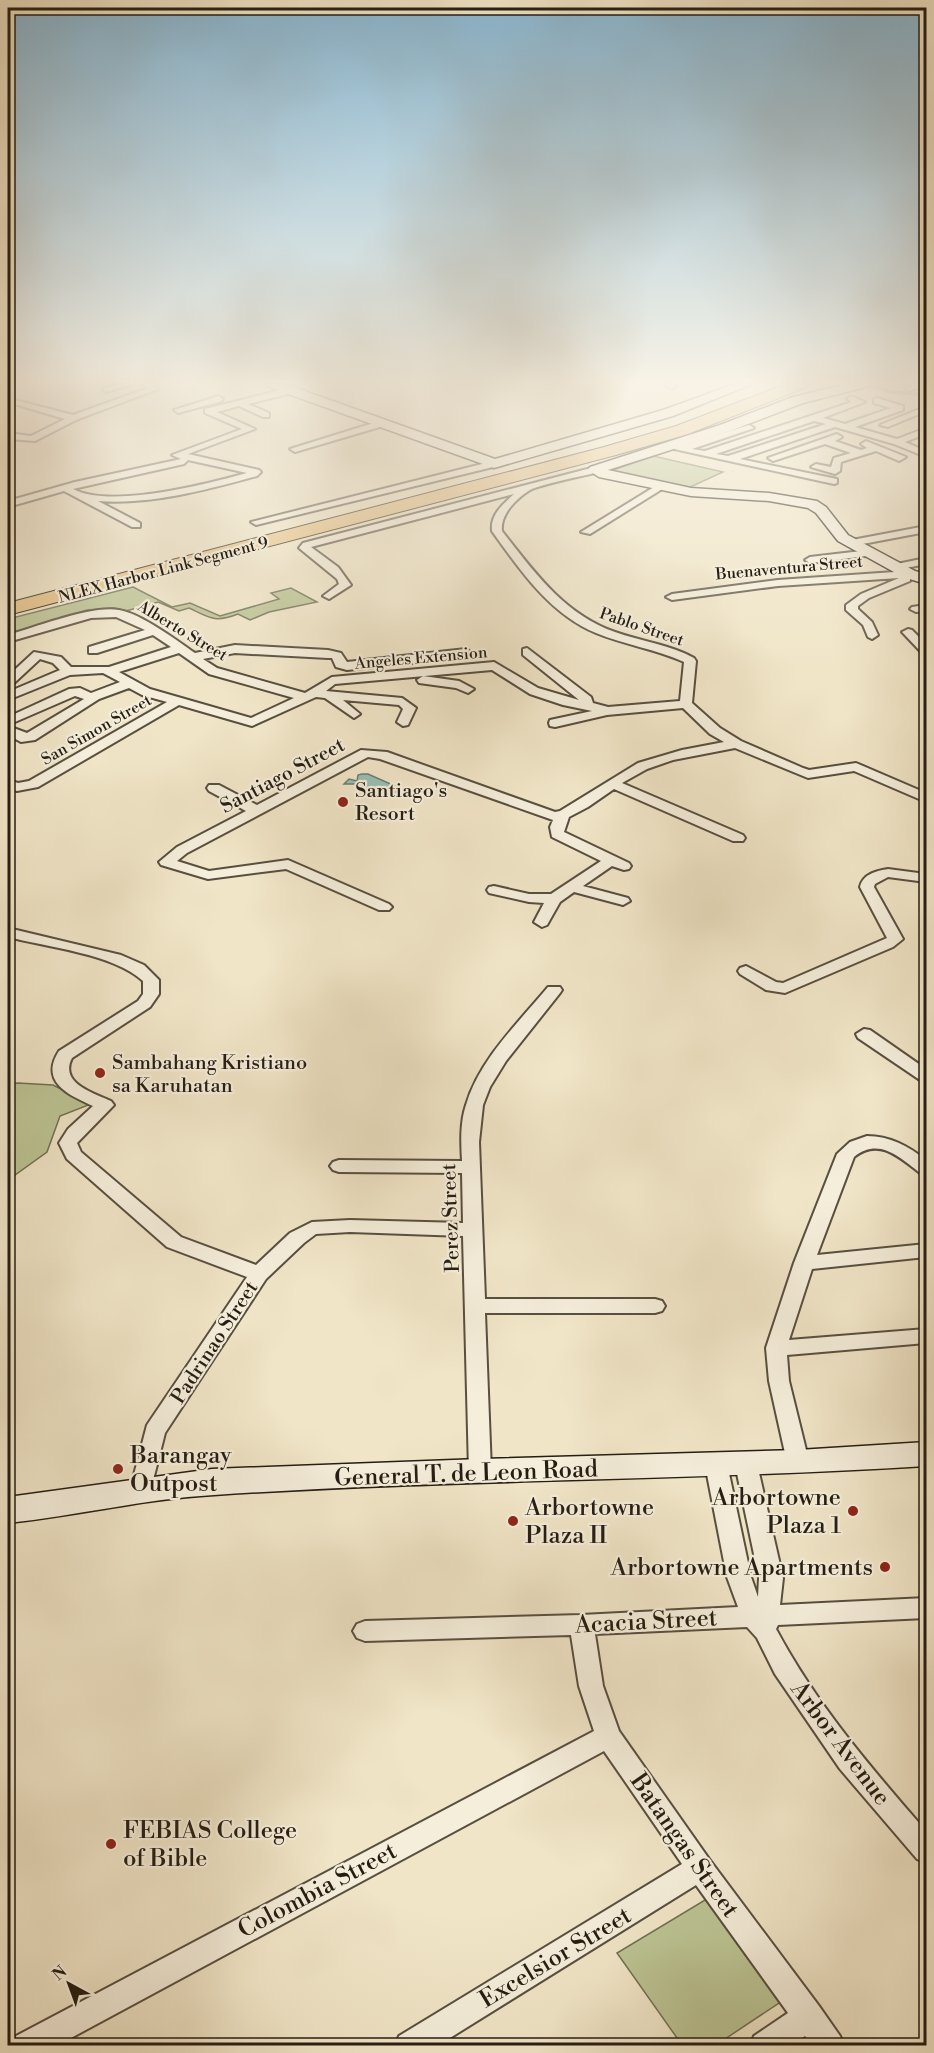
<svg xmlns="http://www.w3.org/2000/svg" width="934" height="2053" viewBox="0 0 934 2053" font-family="'Libre Bodoni',serif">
  <rect width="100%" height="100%" fill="#f0e5c7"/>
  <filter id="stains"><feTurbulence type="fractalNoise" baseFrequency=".00333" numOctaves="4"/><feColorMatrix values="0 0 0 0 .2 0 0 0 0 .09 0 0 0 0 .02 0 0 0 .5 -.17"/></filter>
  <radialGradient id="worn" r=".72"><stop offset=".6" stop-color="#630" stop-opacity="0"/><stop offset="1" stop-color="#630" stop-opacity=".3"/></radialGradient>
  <!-- green -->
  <g fill="#bcc494" stroke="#707054" stroke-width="1.5">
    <path d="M 653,456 L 723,472 L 686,489 L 608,472 Z"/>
    <path d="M 133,587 L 172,607 L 190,603 L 220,616 L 279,599 L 271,593 L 291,588 L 317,602 L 269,612 L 250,620 L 238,614 C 215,623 210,618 189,608 L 179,611 L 158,602 L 126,611 L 114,608 L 87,610 L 8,634 L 8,619 Z"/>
    <path d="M 18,1083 L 53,1085 L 91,1104 L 60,1116 L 47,1152 L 8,1180 L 8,1084 Z"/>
    <path d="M 710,1897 L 782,2001 L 716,2045 L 682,2045 L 617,1953 Z"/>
  </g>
  <!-- water -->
  <path fill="#9abfb6" stroke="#6b7e75" stroke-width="1.5" d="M 362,774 L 368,774 L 402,789 L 388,796 L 362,789 L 357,784 L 344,784 L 349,779 L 357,781 L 358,775 Z"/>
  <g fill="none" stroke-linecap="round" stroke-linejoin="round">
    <!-- stream -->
    <path stroke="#6b7e75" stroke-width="3" d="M 865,385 L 893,392 L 926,395"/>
    <!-- street casing -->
    <g stroke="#584f40" stroke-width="4">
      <g id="street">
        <path d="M 117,384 L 133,384 L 106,392 L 102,389 Z"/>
        <path d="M 143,384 L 152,384 L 158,389 L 76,420 L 35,441 L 8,439 L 8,433 L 31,436 L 65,419 L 11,403 L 11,399 L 73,415 L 148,388 Z"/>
        <path d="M 665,384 L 675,384 L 676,386 L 672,389 Z"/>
        <path d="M 915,384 L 926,384 L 926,386 L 909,391 L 905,388 Z"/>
        <path d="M 289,388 L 293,391 L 292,393 L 248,404 L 269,413 L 269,417 L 263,417 L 239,406 L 217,412 L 255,429 L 188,454 L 259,470 L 261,472 L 257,476 C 206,490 151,505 98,501 L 140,523 L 140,527 L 132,527 L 64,491 L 8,507 L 8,501 L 75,482 L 181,459 L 172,455 L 242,429 L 205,413 L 205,409 ZM 188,460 L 247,473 C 207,484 110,509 73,489 L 184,464 Z"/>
        <path d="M 219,396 L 223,399 L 222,401 L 178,413 L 174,410 Z"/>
        <path d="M 851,396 L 865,402 L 823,418 L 845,424 L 891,408 L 874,403 L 874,399 L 877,398 L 903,406 L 903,410 L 855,427 L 897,439 L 926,428 L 926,434 L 905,442 L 926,451 L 926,457 L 894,444 L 835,427 L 740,459 L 837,479 L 837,483 L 834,484 L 665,447 L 670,444 L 681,446 L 749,425 L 754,428 L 692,449 L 705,451 L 852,402 L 847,399 ZM 814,421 L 826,424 L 728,456 L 716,454 Z"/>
        <path d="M 917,410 L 924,412 L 888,427 L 880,425 Z"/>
        <path d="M 380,421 L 385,424 L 383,426 L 295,452 L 290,449 Z"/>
        <path d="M 837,434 L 842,437 L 835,441 L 861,450 L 867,448 L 861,444 L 866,441 L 906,457 L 899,461 L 876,451 L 841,462 L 840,471 L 835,474 L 811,467 L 816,464 L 831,467 L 834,458 L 851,453 L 825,444 L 773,461 L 768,458 Z"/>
        <path d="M 494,461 L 497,462 L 497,466 L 256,525 L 251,522 Z"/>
        <path d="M 595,467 L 600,470 L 598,472 C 584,476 541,484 530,490 C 517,498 500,514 502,531 C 534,572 564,614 615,632 C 640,641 671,645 694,658 L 696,661 L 692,703 L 720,728 L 741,741 L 803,768 L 809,770 L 856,763 L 926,793 L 926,802 L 854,771 L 808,778 L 735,748 L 673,760 L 647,769 L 622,783 L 743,835 L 745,838 L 743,841 L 733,841 L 614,789 L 588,807 L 569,817 L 564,832 L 629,863 L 631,866 L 629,869 L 624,870 L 612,866 L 583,886 L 628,898 L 630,901 L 623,905 L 574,892 L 560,902 L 547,925 L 542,927 L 534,922 L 544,903 L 529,902 L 489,893 L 487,890 L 489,887 L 494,886 L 529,894 L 551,894 L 601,861 L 552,837 L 550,827 L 553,820 L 380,759 L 368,757 L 187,853 L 177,861 L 209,871 L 288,860 L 389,904 L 392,907 L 389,910 L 379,910 L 286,869 L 208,879 L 161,865 L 159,862 L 177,847 L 246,811 L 209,791 L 207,788 L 209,785 L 219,785 L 257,805 L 361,750 L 387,752 L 555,812 L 560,811 L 638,763 L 682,750 L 724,742 L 710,734 L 683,708 L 607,715 L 555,727 L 550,726 L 549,723 L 550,720 L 592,711 L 563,705 L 530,694 L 492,670 L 335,684 L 326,691 L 402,698 L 416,708 L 408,725 L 403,726 L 397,722 L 403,709 L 399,705 L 343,700 L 360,714 L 354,718 L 325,698 L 316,697 L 252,726 L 179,705 L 38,787 L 17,791 L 8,788 L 8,780 L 18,783 L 29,781 L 167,702 L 142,695 L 129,688 L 99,699 L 35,740 L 21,742 L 8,735 L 8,726 L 27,733 L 84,699 L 75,696 L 8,725 L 8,717 L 69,689 L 80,688 L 91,693 L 120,682 L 103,673 L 70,675 L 8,700 L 8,692 L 60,670 L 53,663 L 40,659 L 12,685 L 8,686 L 8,676 L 34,652 L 61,657 L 71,667 L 109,667 L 171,647 L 153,635 L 97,653 L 89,653 L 89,647 L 145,630 L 116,617 L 91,618 L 8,642 L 8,635 C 36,627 92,605 119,610 C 142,614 176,640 195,653 L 235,645 L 328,650 L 341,653 L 347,662 L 466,649 L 472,653 L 466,657 L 347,670 L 336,667 L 332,658 L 328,658 L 235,653 L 203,659 L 217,668 L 305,693 L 332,677 L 494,662 L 538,688 L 579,700 L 523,655 L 523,649 L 527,648 L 591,697 L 593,703 L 608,707 L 680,701 L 684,662 C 656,649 625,645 596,633 C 550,614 520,570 492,531 C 490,515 503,504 514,494 L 311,547 L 338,567 L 351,585 L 329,599 L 323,596 L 339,584 L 337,579 L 299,548 L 303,543 ZM 179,653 L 209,674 L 294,698 L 251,718 L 150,689 L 119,672 Z"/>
        <path d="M 659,484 L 667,486 L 590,534 L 581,532 Z"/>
        <path d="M 926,526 L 926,532 L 852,546 L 847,543 L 852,540 Z"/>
        <path d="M 870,550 L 874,551 L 874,555 L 810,563 L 805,560 L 810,557 Z"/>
        <path d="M 926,558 L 926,564 L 896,570 L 891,567 L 892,565 Z"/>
        <path d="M 909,571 L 914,574 L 910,577 L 910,581 L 869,598 L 858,606 L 858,609 L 872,622 L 878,635 L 872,639 L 868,637 L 863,625 L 846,610 L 846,605 L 861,594 L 899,578 L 778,586 L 672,600 L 666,597 L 672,594 L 778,580 Z"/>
        <path d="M 926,605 L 926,611 L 916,612 L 910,609 L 912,607 Z"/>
        <path d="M 908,629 L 912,630 L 926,644 L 926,653 L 922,653 L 904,634 L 902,632 Z"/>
        <path d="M 423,676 L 459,681 L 474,689 L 468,693 L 456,688 L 419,683 L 417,680 Z"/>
        <path d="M 888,869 L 926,874 L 926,882 L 888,877 L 875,884 L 874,887 L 903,939 L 893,947 L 785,993 L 766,990 L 740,974 L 738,971 L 740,968 L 746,966 L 776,982 L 783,983 L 887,938 L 860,887 C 863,874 876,871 888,869 Z"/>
        <path d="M 8,928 L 121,955 L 144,965 L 159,980 L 159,994 L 150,1007 L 72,1058 C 59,1083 93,1093 111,1101 L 114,1105 L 77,1143 L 81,1152 L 181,1237 L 256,1265 L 290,1233 L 312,1222 L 350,1220 L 463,1223 L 462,1173 L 339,1172 L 333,1170 L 330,1166 L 333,1162 L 339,1160 L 462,1161 C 461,1143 460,1123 466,1105 C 479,1060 519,1022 548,987 L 560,987 L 562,990 L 560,993 L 506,1061 L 490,1087 L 483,1105 L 479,1142 L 485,1299 L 655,1299 L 662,1301 L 665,1306 L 662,1311 L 655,1313 L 485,1313 L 491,1471 L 488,1477 L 480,1480 L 472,1477 L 469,1471 L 463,1236 L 350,1232 L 316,1234 L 304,1243 L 266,1279 L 165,1433 L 149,1496 L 141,1499 L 133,1496 L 130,1490 L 147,1425 L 247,1277 L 167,1247 L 67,1159 L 59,1143 L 68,1129 L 93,1106 C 69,1095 39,1082 59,1051 L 138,1001 L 143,994 L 143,981 C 114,954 47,947 8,937 Z"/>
        <path d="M 864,1029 L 870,1030 L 926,1069 L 926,1081 L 920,1080 L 858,1038 L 856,1034 Z"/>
        <path d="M 867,1136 C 890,1136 908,1146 926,1160 L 926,1175 L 920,1173 C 899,1157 879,1137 854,1157 L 817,1255 L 926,1244 L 926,1257 L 812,1269 L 789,1340 L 926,1329 L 926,1343 L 787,1355 L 789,1381 L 809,1462 L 806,1468 L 798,1471 L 790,1468 L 787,1462 L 769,1381 L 766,1348 L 794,1263 L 837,1154 L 850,1142 Z"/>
        <path d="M 716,1455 L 724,1458 L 727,1464 L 751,1577 L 758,1597 L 759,1578 L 735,1464 L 738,1458 L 746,1455 L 754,1458 L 757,1464 L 783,1578 L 780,1605 L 926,1598 L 926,1618 L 778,1625 L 776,1629 C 816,1704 871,1768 926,1831 L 926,1863 L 917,1859 L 840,1769 L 775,1674 L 757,1638 L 747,1627 L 595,1634 L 603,1686 L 619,1731 L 709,1859 L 819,2006 L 840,2036 L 844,2046 L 812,2046 L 805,2036 L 790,2046 L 750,2046 L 754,2036 L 788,2013 L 696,1885 L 437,2046 L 395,2046 L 399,2036 L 682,1864 L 604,1751 L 56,2046 L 12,2046 L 16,2036 L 594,1731 L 579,1686 L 571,1635 L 365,1641 L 357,1638 L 353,1631 L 357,1624 L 365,1621 L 581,1615 L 738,1607 L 727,1577 L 705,1464 L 708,1458 Z"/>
      </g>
    </g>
    <!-- secondary casing -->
    <g stroke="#251d13" stroke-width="3">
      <g id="secondary">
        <path d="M 267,384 L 285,384 L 495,459 L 663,410 L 735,384 L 752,384 L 673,416 L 494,468 L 269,387 Z"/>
        <path d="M 847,384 L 868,384 L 866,387 L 803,403 L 730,431 L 608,470 L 691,488 L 769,493 L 817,501 L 826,507 L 848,535 L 915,571 L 926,574 L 926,584 L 903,577 L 838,541 L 816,513 L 808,508 L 769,501 L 691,496 L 599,477 L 588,470 L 590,467 L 720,425 L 793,397 Z"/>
        <path d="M 926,1442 L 926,1466 C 689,1481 451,1479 214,1495 C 144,1499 76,1516 8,1523 L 8,1497 L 212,1469 L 480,1459 L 798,1450 Z"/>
      </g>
    </g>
    <!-- highway casing -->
    <g stroke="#251d13" stroke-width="2">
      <path id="highway" d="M 786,384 L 809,384 L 807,387 L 688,434 L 616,455 L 8,615 L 8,603 L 604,447 L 676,426 Z"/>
    </g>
    <!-- street -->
    <use href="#street" fill="#f5eedb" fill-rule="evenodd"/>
    <!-- secondary -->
    <use href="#secondary" fill="#f5eedb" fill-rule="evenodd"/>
    <!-- highway -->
    <use href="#highway" fill="#e8c284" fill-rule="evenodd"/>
  </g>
  <!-- sky -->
  <linearGradient id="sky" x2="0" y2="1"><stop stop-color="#89b8d4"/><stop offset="0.57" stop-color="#f8f3e6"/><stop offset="1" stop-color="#f8f3e6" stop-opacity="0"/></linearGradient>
  <rect width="934" height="671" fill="url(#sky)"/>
  <!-- markers -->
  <g fill="#8f2418" stroke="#f5eedb" stroke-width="2">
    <circle cx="343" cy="802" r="6"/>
    <circle cx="100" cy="1073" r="6"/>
    <circle cx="118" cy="1469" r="6"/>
    <circle cx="853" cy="1511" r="6"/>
    <circle cx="513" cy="1521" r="6"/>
    <circle cx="885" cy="1567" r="6"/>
    <circle cx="111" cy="1844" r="6"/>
  </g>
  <g text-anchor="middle" stroke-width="4.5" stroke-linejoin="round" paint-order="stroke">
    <!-- far-street labels -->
    <g font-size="16" fill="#251d13" stroke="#f5eedb">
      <text transform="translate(789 567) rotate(-5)" y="6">Buenaventura Street</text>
      <text transform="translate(163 569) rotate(-15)" y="6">NLEX Harbor Link Segment 9</text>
      <text transform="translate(642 626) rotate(19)" y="6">Pablo Street</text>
      <text transform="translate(183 630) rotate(31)" y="6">Alberto Street</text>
      <text transform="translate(421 657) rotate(-5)" y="6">Angeles Extension</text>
      <text transform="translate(96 729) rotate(-30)" y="6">San Simon Street</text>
    </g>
    <!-- street labels -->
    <g font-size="20" fill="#251d13" stroke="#f5eedb">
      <text transform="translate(282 775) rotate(-28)" y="7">Santiago Street</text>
      <text transform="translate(450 1218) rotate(-92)" y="7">Perez Street</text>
      <text transform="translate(214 1342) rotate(-57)" y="7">Padrinao Street</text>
    </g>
    <!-- poi labels -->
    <g font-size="20" fill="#251d13" stroke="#f5eedb" text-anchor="start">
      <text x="355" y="797">Santiago's<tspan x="355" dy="23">Resort</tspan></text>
      <text x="112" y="1069">Sambahang Kristiano<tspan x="112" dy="23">sa Karuhatan</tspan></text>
    </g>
    <!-- near-poi labels -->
    <g font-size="24" fill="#251d13" stroke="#f5eedb" text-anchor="start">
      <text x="130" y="1463">Barangay<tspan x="130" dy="28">Outpost</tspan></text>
      <text x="841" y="1505" text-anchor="end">Arbortowne<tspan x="841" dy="28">Plaza 1</tspan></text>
      <text x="525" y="1515">Arbortowne<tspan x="525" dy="28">Plaza II</tspan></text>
      <text x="873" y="1575" text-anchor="end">Arbortowne Apartments</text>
      <text x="123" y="1838">FEBIAS College<tspan x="123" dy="28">of Bible</tspan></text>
    </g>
    <!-- near-street labels -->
    <g font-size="24" fill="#251d13" stroke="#f5eedb">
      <text transform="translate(466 1473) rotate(-2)" y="8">General T. de Leon Road</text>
      <text transform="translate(646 1621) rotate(-3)" y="8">Acacia Street</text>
      <text transform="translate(841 1743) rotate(53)" y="8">Arbor Avenue</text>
      <text transform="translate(685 1845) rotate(55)" y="8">Batangas Street</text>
      <text transform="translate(317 1890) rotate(-28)" y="8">Colombia Street</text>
      <text transform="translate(555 1957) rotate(-31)" y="8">Excelsior Street</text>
    </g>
  </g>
  <!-- margin -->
  <rect width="934" height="2053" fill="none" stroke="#f0e5c7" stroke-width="30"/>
  <rect x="9" y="9" width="916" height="2035" fill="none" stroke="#251d13" stroke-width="3"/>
  <rect x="15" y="15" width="904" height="2023" fill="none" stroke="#251d13" stroke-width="1.5"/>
  <!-- north arrow -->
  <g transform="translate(69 1984) rotate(319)" stroke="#f5eedb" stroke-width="4.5" paint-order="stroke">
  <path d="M0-4.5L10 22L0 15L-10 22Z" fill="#251d13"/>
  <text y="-9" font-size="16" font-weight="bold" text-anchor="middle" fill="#251d13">N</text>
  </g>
  <rect width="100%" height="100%" filter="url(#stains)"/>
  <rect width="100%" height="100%" fill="url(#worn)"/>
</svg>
